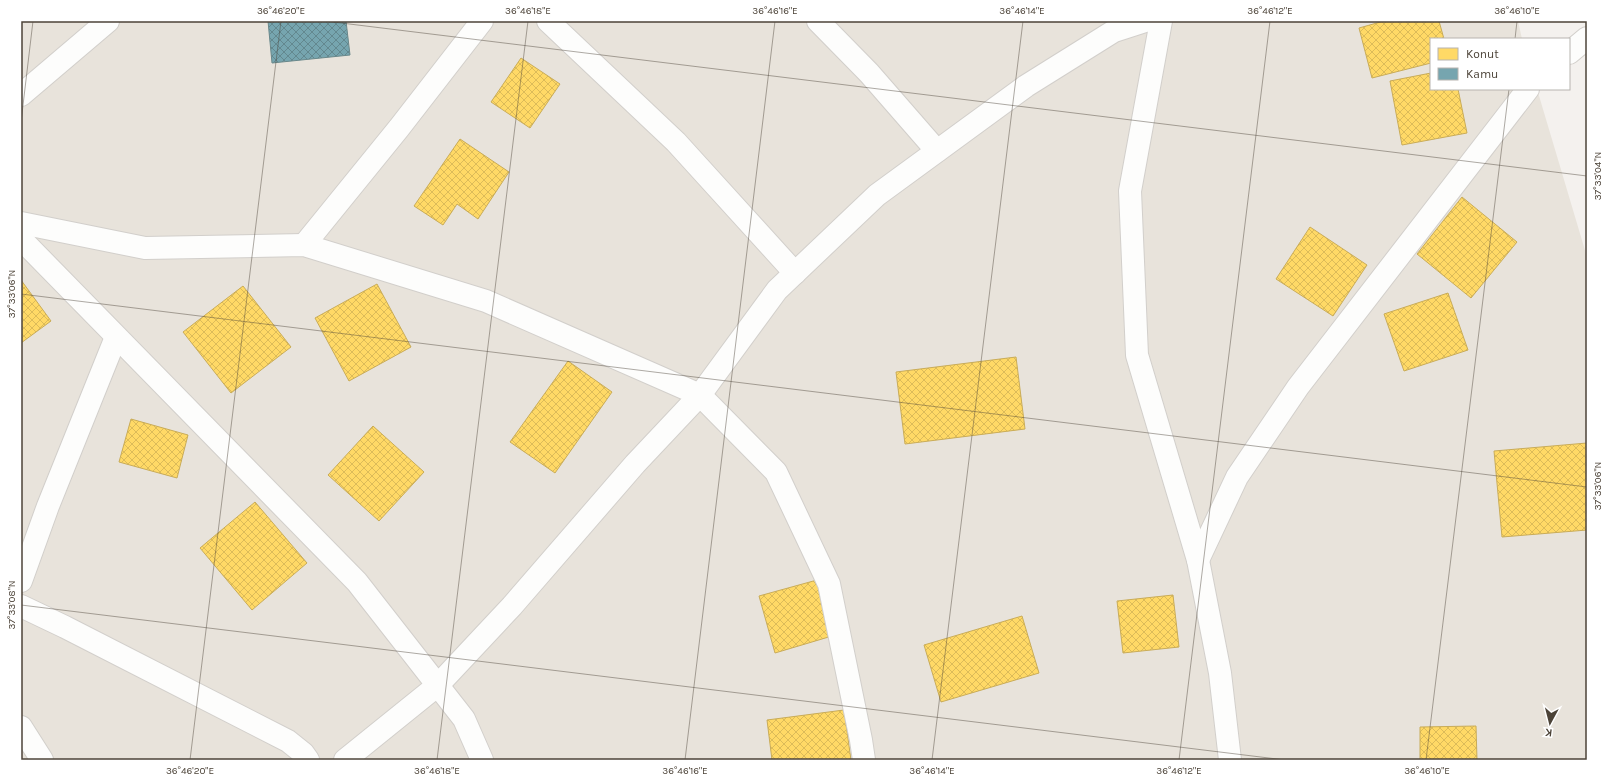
<svg xmlns="http://www.w3.org/2000/svg" width="1608" height="781" viewBox="0 0 1608 781" font-family="Karla,sans-serif">
  <defs>
    <pattern id="homes-cross-hatch" width="8" height="8" patternUnits="userSpaceOnUse"><rect width="8" height="8" fill="#ffd966"/><path d="M0 0l8 8M0 8l8-8" fill="none" stroke="#dcbb59"/></pattern>
    <pattern id="public-cross-hatch" width="8" height="8" patternUnits="userSpaceOnUse"><rect width="8" height="8" fill="#76a5af"/><path d="M0 0l8 8M0 8l8-8" fill="none" stroke="#63888f"/></pattern>
  </defs>
  <rect width="100%" height="100%" fill="#f4f1ee"/>
  <!-- residential -->
  <path fill="#e8e3db" d="M 21,21 L 1518,21 L 1522,39 L 1431,39 L 1431,89 L 1537,89 L 1587,257 L 1587,760 L 21,760 Z"/>
  <!-- homes -->
  <g fill="url(#homes-cross-hatch)" stroke="#c9ac58">
    <path d="M 1384,21 L 1439,21 L 1444,39 L 1431,39 L 1431,63 L 1372,78 L 1359,28 Z"/>
    <path d="M 521,58 L 560,84 L 530,128 L 491,102 Z"/>
    <path d="M 1431,73 L 1431,89 L 1458,89 L 1467,133 L 1402,145 L 1390,81 Z"/>
    <path d="M 460,139 L 509,172 L 478,219 L 457,204 L 443,225 L 414,206 Z"/>
    <path d="M 1462,197 L 1517,242 L 1471,298 L 1417,254 Z"/>
    <path d="M 1310,227 L 1367,265 L 1333,316 L 1276,279 Z"/>
    <path d="M 21,280 L 51,321 L 21,343 Z"/>
    <path d="M 377,284 L 411,347 L 349,381 L 315,318 Z"/>
    <path d="M 243,286 L 291,347 L 231,393 L 183,332 Z"/>
    <path d="M 1448,293 L 1468,350 L 1404,371 L 1384,314 Z"/>
    <path d="M 1016,357 L 1025,429 L 905,444 L 896,372 Z"/>
    <path d="M 568,361 L 612,392 L 555,473 L 510,442 Z"/>
    <path d="M 131,419 L 188,435 L 177,478 L 119,462 Z"/>
    <path d="M 373,426 L 424,472 L 379,521 L 328,475 Z"/>
    <path d="M 1587,443 L 1587,530 L 1502,537 L 1494,451 Z"/>
    <path d="M 255,502 L 307,563 L 252,610 L 200,548 Z"/>
    <path d="M 817,580 L 832,636 L 775,653 L 759,596 Z"/>
    <path d="M 1173,595 L 1179,647 L 1123,653 L 1117,601 Z"/>
    <path d="M 1022,616 L 1039,673 L 941,702 L 924,645 Z"/>
    <path d="M 844,710 L 851,760 L 772,760 L 767,720 Z"/>
    <path d="M 1476,726 L 1477,760 L 1420,760 L 1420,727 Z"/>
  </g>
  <!-- public -->
  <path fill="url(#public-cross-hatch)" stroke="#69888b" d="M 268,21 L 346,21 L 350,55 L 272,63 Z"/>
  <g fill="none" stroke-linecap="round" stroke-linejoin="round">
    <!-- minor casing -->
    <g stroke="#d2cfcb" stroke-width="24">
      <g id="minor">
        <path d="M 548,21 L 676,142 L 795,273"/>
        <path d="M 818,21 L 869,73 L 937,151"/>
        <path d="M 1161,21 L 1130,191 L 1137,355 L 1198,560 L 1220,673 L 1230,760"/>
        <path d="M 1569,53 L 1587,38"/>
        <path d="M 21,95 L 108,21"/>
        <path d="M 21,223 L 145,248 L 304,245 L 486,301 L 700,395 L 776,472 L 829,584 L 861,740 L 864,760"/>
        <path d="M 21,239 L 357,582 L 464,719 L 482,760"/>
        <path d="M 304,245 L 399,128 L 482,21"/>
        <path d="M 1198,560 L 1237,477 L 1298,387 L 1528,89"/>
        <path d="M 21,581 L 48,506 L 116,337"/>
        <path d="M 21,606 L 65,627 L 288,741 L 303,753 L 308,760"/>
        <path d="M 21,727 L 42,760"/>
        <path d="M 345,760 L 438,685 L 512,606 L 635,464 L 700,395 L 777,290 L 877,195 L 1026,86 L 1114,31 L 1145,21"/>
      </g>
    </g>
    <!-- minor -->
    <use href="#minor" stroke="#fdfdfc" stroke-width="22"/>
  </g>
  <!-- ticks -->
  <path fill="none" stroke="#4c4338" stroke-width="1" stroke-opacity="0.45" d="M 325,21 L 1587,176M 1515,39 L 1517,21M 21,122 L 33,21M 21,294 L 1587,487M 21,605 L 1285,760M 190,760 L 281,21M 437,760 L 528,21M 685,760 L 775,21M 932,760 L 1023,21M 1179,760 L 1270,21M 1426,760 L 1509,89"/>
  <!-- border -->
  <rect width="1608" height="781" fill="none" stroke="#ffffff" stroke-width="44"/>
  <!-- legend -->
  <rect x="1430" y="38" width="140" height="52" fill="#ffffff" stroke="#b7b4af"/>
  <rect x="1438" y="48" width="20" height="12" fill="#ffd966" stroke="#b7b4af"/>
  <text x="1466" y="58" font-size="12" fill="#4c4338">Konut</text>
  <rect x="1438" y="68" width="20" height="12" fill="#76a5af" stroke="#b7b4af"/>
  <text x="1466" y="78" font-size="12" fill="#4c4338">Kamu</text>
  <!-- north arrow -->
  <g transform="translate(1550 723) rotate(187)" stroke="#ffffff" stroke-width="3" paint-order="stroke">
  <path d="M0-3L7 15L0 10L-7 15Z" fill="#4c4338"/>
  <text y="-6" font-size="11" font-weight="bold" text-anchor="middle" fill="#4c4338">K</text>
  </g>
  <rect x="22" y="22" width="1564" height="737" fill="none" stroke="#4c4338" stroke-width="1.5"/>
  <g font-size="10" text-anchor="middle" fill="#4c4338">
    <text x="281" y="14">36°46'20"E</text>
    <text x="528" y="14">36°46'18"E</text>
    <text x="775" y="14">36°46'16"E</text>
    <text x="1022" y="14">36°46'14"E</text>
    <text x="1270" y="14">36°46'12"E</text>
    <text x="1517" y="14">36°46'10"E</text>
    <text transform="translate(1597 176) rotate(-90)" y="4">37°33'04"N</text>
    <text transform="translate(11 294) rotate(-90)" y="4">37°33'06"N</text>
    <text transform="translate(1597 486) rotate(-90)" y="4">37°33'06"N</text>
    <text transform="translate(11 605) rotate(-90)" y="4">37°33'08"N</text>
    <text x="190" y="774">36°46'20"E</text>
    <text x="437" y="774">36°46'18"E</text>
    <text x="685" y="774">36°46'16"E</text>
    <text x="932" y="774">36°46'14"E</text>
    <text x="1179" y="774">36°46'12"E</text>
    <text x="1427" y="774">36°46'10"E</text>
  </g>
</svg>
